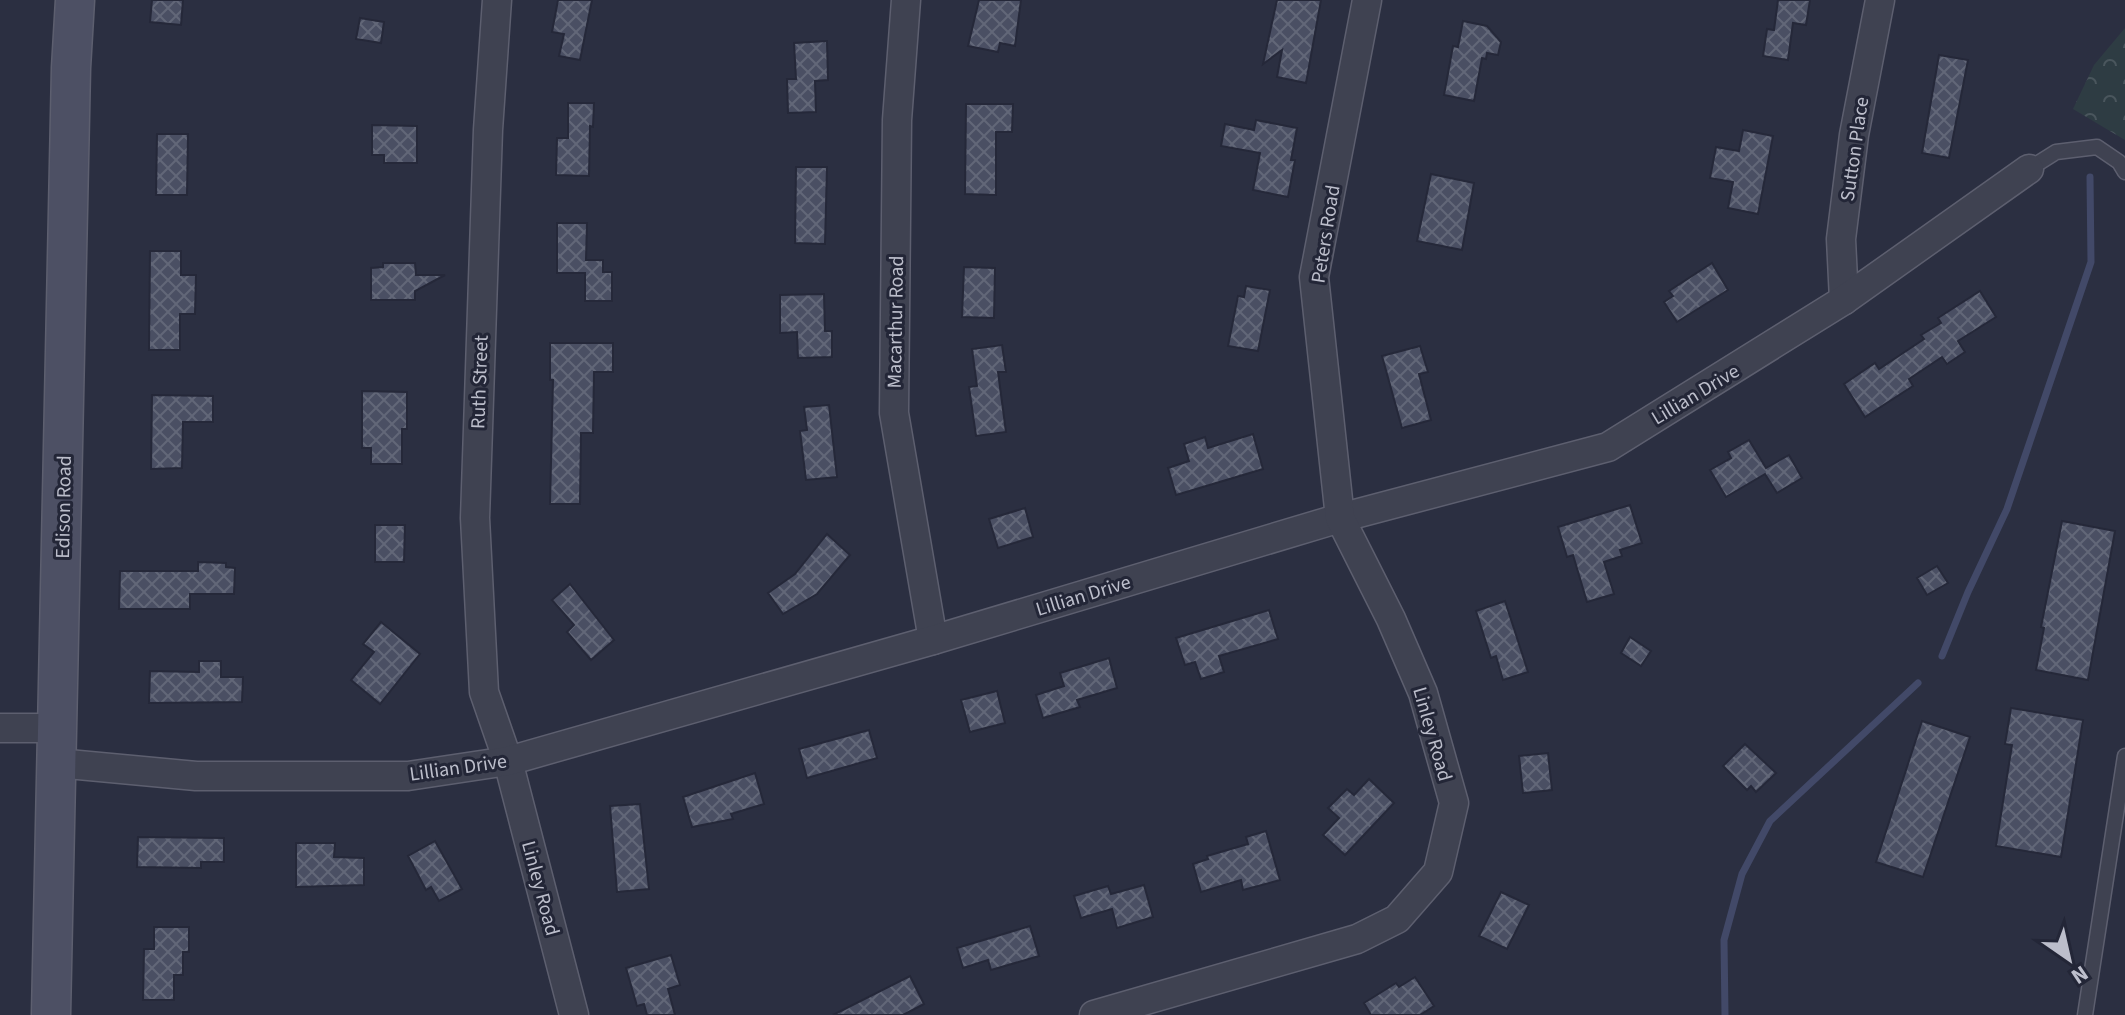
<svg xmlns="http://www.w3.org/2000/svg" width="2125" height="1015" viewBox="0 0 2125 1015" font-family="'Source Sans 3',sans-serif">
  <defs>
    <pattern id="forest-crowns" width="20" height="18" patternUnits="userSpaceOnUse" patternTransform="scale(2)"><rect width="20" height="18" fill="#2e3c43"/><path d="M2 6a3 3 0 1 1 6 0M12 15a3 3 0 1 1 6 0" fill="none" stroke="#4a565d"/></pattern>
    <pattern id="building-cross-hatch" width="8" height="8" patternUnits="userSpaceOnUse" patternTransform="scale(2)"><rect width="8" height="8" fill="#4a4f63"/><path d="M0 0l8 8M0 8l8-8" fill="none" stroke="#626778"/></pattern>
  </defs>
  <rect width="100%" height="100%" fill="#2b2f41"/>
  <!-- forest -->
  <path fill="url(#forest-crowns)" d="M 2125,28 L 2125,140 L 2073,109 L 2094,65 Z"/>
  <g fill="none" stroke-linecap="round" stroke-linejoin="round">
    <!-- stream -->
    <g stroke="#424968" stroke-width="7">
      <path d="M 1942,656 L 1968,592 L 2007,509 L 2091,262 L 2090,177"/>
      <path d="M 1725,1015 L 1724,940 L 1742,874 L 1770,821 L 1918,683"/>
    </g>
  </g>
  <!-- building -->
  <g fill="url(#building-cross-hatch)" stroke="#252839" stroke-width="2">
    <path d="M 152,0 L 183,0 L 181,25 L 150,22 Z"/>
    <path d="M 558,0 L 592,0 L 580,60 L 559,56 L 564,34 L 552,32 Z"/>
    <path d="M 979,0 L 1021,0 L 1015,46 L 1000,43 L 998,52 L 968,46 Z"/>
    <path d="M 1277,0 L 1321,0 L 1306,83 L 1277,77 L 1282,50 L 1263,64 Z"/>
    <path d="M 1778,0 L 1810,0 L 1806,25 L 1793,23 L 1788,60 L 1763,56 L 1767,29 L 1774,30 Z"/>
    <path d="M 360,18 L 384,22 L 381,43 L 356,39 Z"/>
    <path d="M 1463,21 L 1487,26 L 1501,42 L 1498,55 L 1487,53 L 1486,59 L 1482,58 L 1474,101 L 1444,95 L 1453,46 L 1458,47 Z"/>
    <path d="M 827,41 L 828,80 L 815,81 L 816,112 L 788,113 L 787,79 L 796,79 L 794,43 Z"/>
    <path d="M 1939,55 L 1968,60 L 1949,158 L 1922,153 Z"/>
    <path d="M 568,103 L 594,103 L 593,127 L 590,126 L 589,176 L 556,175 L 557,138 L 568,138 Z"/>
    <path d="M 966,104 L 1013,104 L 1012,132 L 996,132 L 996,195 L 965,194 Z"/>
    <path d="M 1256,120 L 1297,128 L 1291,160 L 1295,160 L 1288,197 L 1253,190 L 1260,153 L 1221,146 L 1225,124 L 1254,130 Z"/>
    <path d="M 372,125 L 417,126 L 417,163 L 384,163 L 384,155 L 372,155 Z"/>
    <path d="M 1743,130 L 1773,136 L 1758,214 L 1728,208 L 1733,182 L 1710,178 L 1716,147 L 1739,151 Z"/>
    <path d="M 157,134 L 188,134 L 187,195 L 156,195 Z"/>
    <path d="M 796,167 L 827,167 L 825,244 L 795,243 Z"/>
    <path d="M 1431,174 L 1474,183 L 1462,250 L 1417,241 Z"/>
    <path d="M 557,223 L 587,223 L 586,260 L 603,260 L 603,272 L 612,272 L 612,301 L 585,301 L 585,273 L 557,273 Z"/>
    <path d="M 150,251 L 181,251 L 181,275 L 196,275 L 195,314 L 180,314 L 180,350 L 149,350 Z"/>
    <path d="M 383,263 L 415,263 L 416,275 L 445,275 L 415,291 L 415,300 L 371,300 L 371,268 L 383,267 Z"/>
    <path d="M 1712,263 L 1728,290 L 1677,322 L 1664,302 L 1673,296 L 1669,291 Z"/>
    <path d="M 964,267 L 995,268 L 994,318 L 962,317 Z"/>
    <path d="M 1246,286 L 1270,290 L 1258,351 L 1228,346 L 1238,296 L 1244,297 Z"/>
    <path d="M 1980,291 L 1996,317 L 1958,341 L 1965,352 L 1947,364 L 1942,357 L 1909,379 L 1913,386 L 1865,417 L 1844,384 L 1875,363 L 1879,369 L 1924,339 L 1921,335 L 1941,323 L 1938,318 Z"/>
    <path d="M 824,294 L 825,331 L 832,331 L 832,357 L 798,358 L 797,332 L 780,333 L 780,295 Z"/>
    <path d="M 550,343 L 613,343 L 613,372 L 594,372 L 593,433 L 581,433 L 580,504 L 550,504 L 553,380 L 550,380 Z"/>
    <path d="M 1002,345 L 1006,372 L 998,372 L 1006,432 L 976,436 L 969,387 L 977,386 L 972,349 Z"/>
    <path d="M 1420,346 L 1428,372 L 1419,374 L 1431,420 L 1402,428 L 1382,356 Z"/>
    <path d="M 362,391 L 407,392 L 407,429 L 402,429 L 402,464 L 371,464 L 371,448 L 362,448 Z"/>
    <path d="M 152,395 L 213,396 L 213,422 L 183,422 L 182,468 L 151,469 Z"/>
    <path d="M 829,405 L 837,477 L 806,480 L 800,431 L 807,430 L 804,407 Z"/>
    <path d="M 1253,434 L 1263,469 L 1176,495 L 1168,468 L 1189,461 L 1184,444 L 1205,437 L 1208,448 Z"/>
    <path d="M 1749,440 L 1766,468 L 1789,455 L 1802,478 L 1777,493 L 1765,474 L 1726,497 L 1710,470 L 1731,458 L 1728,452 Z"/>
    <path d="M 1630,505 L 1642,543 L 1620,550 L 1622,556 L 1604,562 L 1614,594 L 1587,602 L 1573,555 L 1567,557 L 1558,527 Z"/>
    <path d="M 1025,508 L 1033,537 L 998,548 L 989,519 Z"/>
    <path d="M 2062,521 L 2115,531 L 2088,680 L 2036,670 L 2044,628 L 2041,627 Z"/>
    <path d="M 375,525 L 405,525 L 404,562 L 375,562 Z"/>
    <path d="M 827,534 L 850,555 L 817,594 L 783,614 L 768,593 L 795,574 Z"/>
    <path d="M 198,562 L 226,563 L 226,567 L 235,568 L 234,594 L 190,594 L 190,609 L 119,609 L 120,571 L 198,571 Z"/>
    <path d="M 1937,566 L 1948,583 L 1927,595 L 1917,578 Z"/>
    <path d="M 570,584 L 614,640 L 591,660 L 567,632 L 574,625 L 552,600 Z"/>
    <path d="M 1505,601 L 1528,672 L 1503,680 L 1496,656 L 1491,658 L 1476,611 Z"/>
    <path d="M 1269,610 L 1278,639 L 1219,656 L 1224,672 L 1201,679 L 1195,662 L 1185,665 L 1176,638 Z"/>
    <path d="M 381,622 L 420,654 L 380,704 L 351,680 L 374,652 L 363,644 Z"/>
    <path d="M 1630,637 L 1651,651 L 1641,666 L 1621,653 Z"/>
    <path d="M 1109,658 L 1117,688 L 1077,700 L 1080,707 L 1043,718 L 1036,695 L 1064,686 L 1060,673 Z"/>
    <path d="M 199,661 L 221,661 L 221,677 L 243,677 L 242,702 L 149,703 L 150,671 L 199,672 Z"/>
    <path d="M 997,691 L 1005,723 L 970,732 L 961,700 Z"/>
    <path d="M 2011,708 L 2083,720 L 2061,857 L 1996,846 L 2012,745 L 2005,744 Z"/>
    <path d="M 1922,721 L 1970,737 L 1923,877 L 1876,862 Z"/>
    <path d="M 869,730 L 877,758 L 807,778 L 799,749 Z"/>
    <path d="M 1745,744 L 1776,773 L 1756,792 L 1751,786 L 1747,790 L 1723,766 Z"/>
    <path d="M 1548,753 L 1552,790 L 1523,793 L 1519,756 Z"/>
    <path d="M 755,773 L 764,804 L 731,814 L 733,819 L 692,827 L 683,797 Z"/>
    <path d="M 1369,779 L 1394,803 L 1345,855 L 1323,835 L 1339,818 L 1328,808 L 1347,789 L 1354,795 Z"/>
    <path d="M 640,804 L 649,889 L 617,892 L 610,806 Z"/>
    <path d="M 1266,831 L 1280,880 L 1243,890 L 1241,880 L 1201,892 L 1193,864 L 1208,859 L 1207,856 L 1248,844 L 1246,837 Z"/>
    <path d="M 138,837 L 224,838 L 224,862 L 201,862 L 201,868 L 137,867 Z"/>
    <path d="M 435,841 L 462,889 L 439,901 L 431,887 L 426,890 L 408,856 Z"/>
    <path d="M 296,843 L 335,843 L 334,857 L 364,858 L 364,885 L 296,887 Z"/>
    <path d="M 1144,885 L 1153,917 L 1117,928 L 1112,909 L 1081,918 L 1074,896 L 1108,886 L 1111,894 Z"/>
    <path d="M 1501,892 L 1529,905 L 1507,949 L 1479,936 Z"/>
    <path d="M 1030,926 L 1039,956 L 991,970 L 988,960 L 963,968 L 957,948 Z"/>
    <path d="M 154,927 L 189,927 L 189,952 L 183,952 L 183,975 L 174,975 L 174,1000 L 143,1000 L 144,949 L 154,949 Z"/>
    <path d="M 671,955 L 680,985 L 668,989 L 675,1015 L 647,1015 L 644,1004 L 637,1006 L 626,968 Z"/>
    <path d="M 910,976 L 924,1004 L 903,1015 L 833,1015 Z"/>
    <path d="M 1415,977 L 1434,1006 L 1420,1015 L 1371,1015 L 1364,1003 L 1396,983 L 1399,987 Z"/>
  </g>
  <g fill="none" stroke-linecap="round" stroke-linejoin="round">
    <!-- lane casing -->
    <g stroke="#5d5f6f" stroke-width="17">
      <g id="lane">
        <path d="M 2029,169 L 2056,152 L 2097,147 L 2119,162 L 2125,172"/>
        <path d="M 2085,1015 L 2125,756"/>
      </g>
    </g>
    <!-- street casing -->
    <g stroke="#5d5f6f" stroke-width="31">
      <g id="street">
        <path d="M 497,0 L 488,130 L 475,518 L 484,692 L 508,761 L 574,1015"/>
        <path d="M 906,0 L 897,120 L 894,413 L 933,640"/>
        <path d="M 1844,300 L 1841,239 L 1854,135 L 1880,0"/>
        <path d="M 0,728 L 58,728"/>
        <path d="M 57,763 L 196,776 L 408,776 L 508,761 L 933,640 L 1340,518 L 1608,447 L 1844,300 L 2029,169"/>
        <path d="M 1094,1015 L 1357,939 L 1397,919 L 1438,872 L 1454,803 L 1423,693 L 1391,619 L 1340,518 L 1314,277 L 1367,0"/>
      </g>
    </g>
    <!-- secondary casing -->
    <g stroke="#5d5f6f" stroke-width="41">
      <path id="secondary" d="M 51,1015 L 71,68 L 75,0"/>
    </g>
    <!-- lane -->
    <use href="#lane" stroke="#3f4251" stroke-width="14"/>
    <!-- street -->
    <use href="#street" stroke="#3f4251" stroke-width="28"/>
    <!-- secondary -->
    <use href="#secondary" stroke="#4d5064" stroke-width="38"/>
  </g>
  <g text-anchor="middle" stroke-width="6" stroke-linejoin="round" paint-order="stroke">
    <!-- street labels -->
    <g font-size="20" fill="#bcbecb" stroke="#232637">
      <text transform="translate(1854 149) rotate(-82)" y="7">Sutton Place</text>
      <text transform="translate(1325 234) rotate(-81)" y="7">Peters Road</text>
      <text transform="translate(895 322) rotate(-89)" y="7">Macarthur Road</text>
      <text transform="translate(479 382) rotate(-88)" y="7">Ruth Street</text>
      <text transform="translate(1695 394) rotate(-31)" y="7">Lillian Drive</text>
      <text transform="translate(63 507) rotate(-89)" y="7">Edison Road</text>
      <text transform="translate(1083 595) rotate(-17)" y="7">Lillian Drive</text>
      <text transform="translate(1433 734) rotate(74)" y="7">Linley Road</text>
      <text transform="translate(458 767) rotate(-8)" y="7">Lillian Drive</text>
      <text transform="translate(541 888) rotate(75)" y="7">Linley Road</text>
    </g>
  </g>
  <!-- north arrow -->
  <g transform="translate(2069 959) rotate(146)" stroke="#232637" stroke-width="6" paint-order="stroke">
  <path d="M0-6L14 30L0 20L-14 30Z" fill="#bcbecb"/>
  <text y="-12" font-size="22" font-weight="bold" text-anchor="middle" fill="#bcbecb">N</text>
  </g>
</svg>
